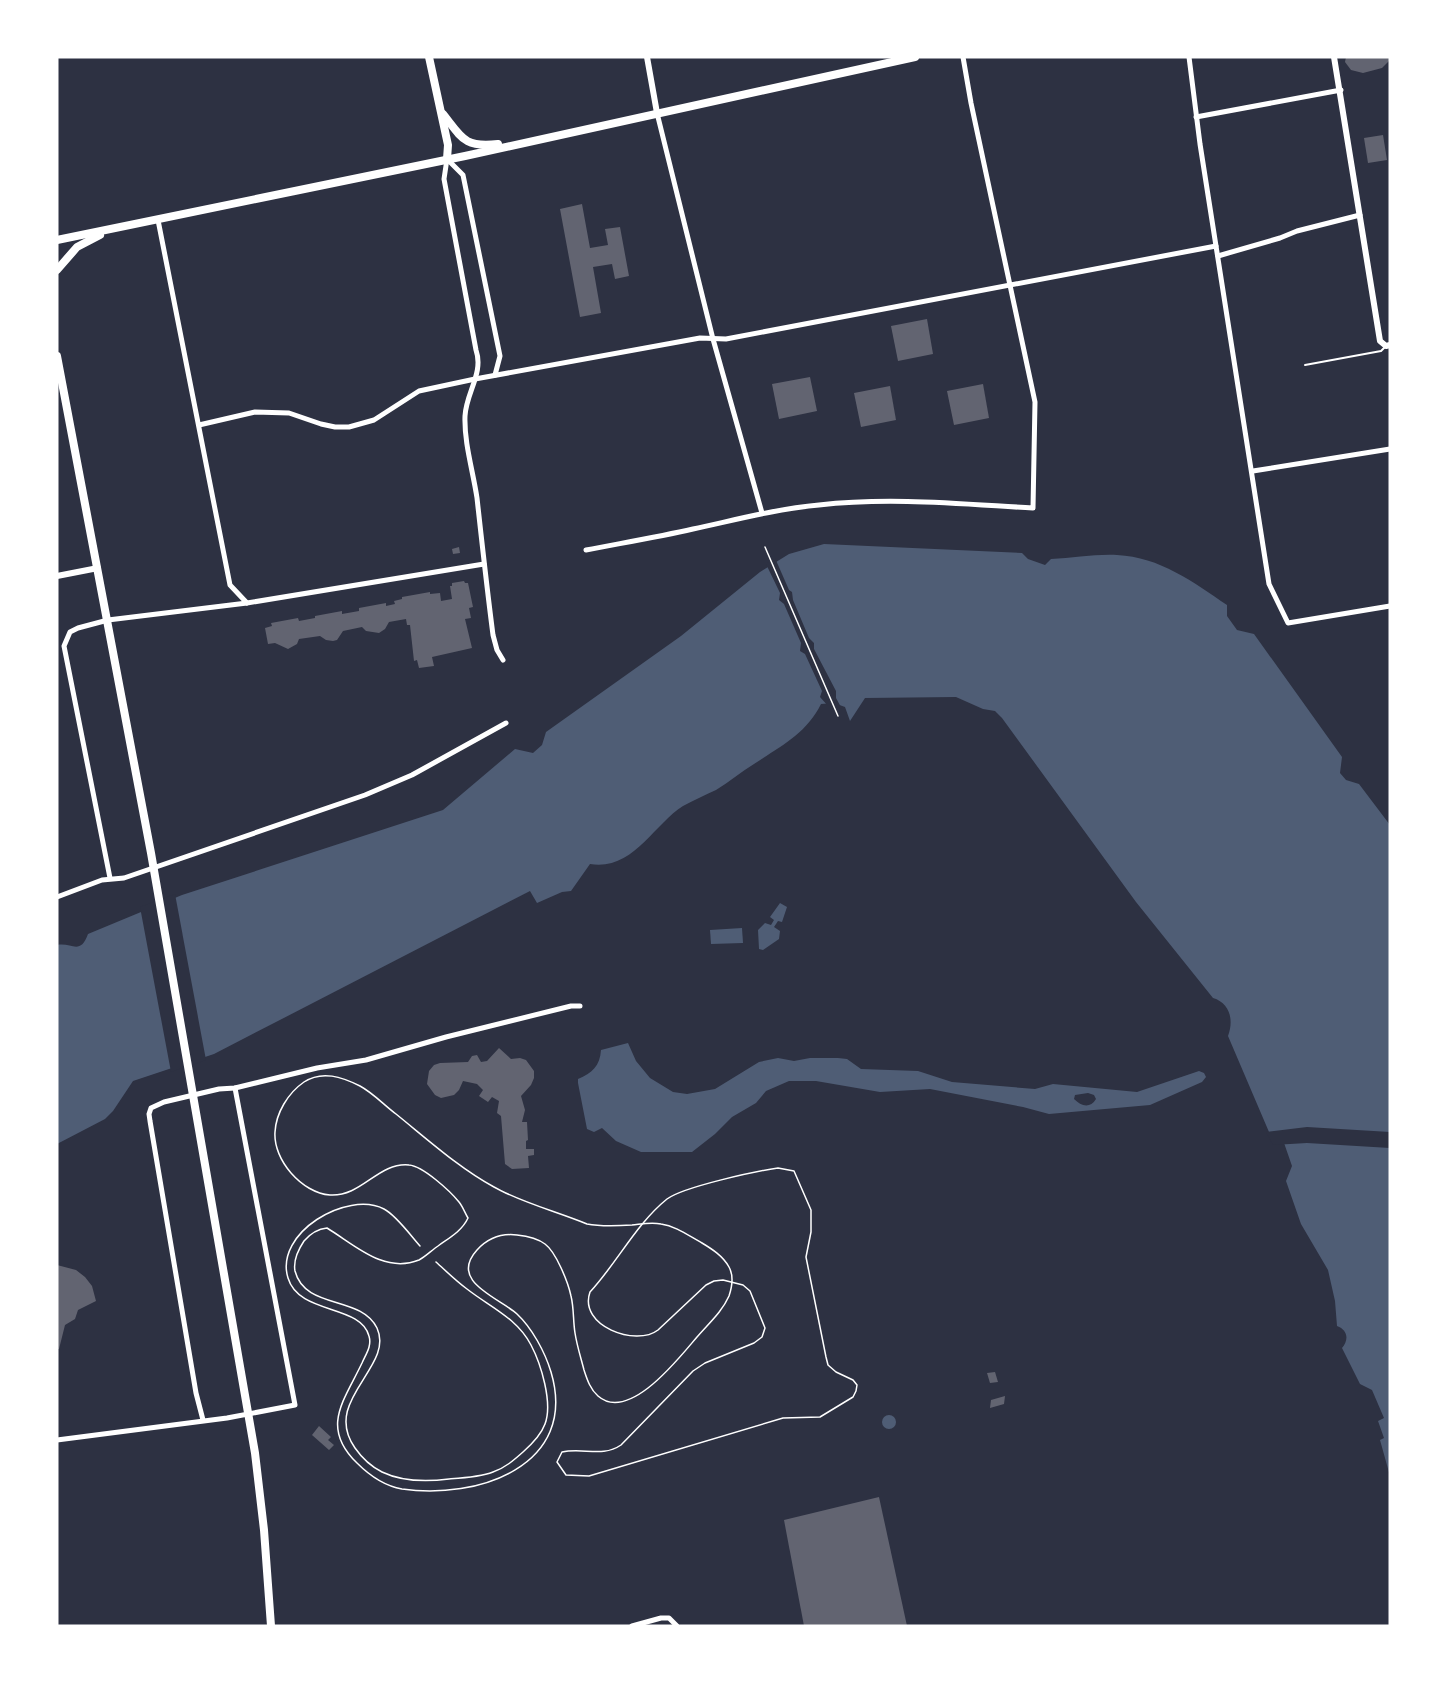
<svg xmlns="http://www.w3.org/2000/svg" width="1447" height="1683" viewBox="0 0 1447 1683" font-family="'PT Sans Narrow',sans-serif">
  <rect width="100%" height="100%" fill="#2d3142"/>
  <!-- water -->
  <g fill="#4f5d75" fill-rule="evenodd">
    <path d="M 824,544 L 1022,553 L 1028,559 L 1045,565 L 1051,559 C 1073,558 1095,554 1117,555 C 1160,557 1193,582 1227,605 L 1227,616 L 1237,630 L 1254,634 L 1342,757 L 1340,773 L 1346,780 L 1359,784 L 1390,825 L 1390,1476 L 1380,1440 L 1384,1438 L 1378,1421 L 1384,1418 L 1372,1390 L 1360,1384 L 1342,1348 C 1349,1340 1348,1330 1337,1326 L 1335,1301 L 1328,1270 L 1301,1224 L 1286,1181 L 1292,1166 L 1283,1140 L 1269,1132 L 1228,1036 C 1234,1020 1230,1003 1213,998 L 1136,902 L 1002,718 L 995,711 L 983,709 L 956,697 L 865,698 L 850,721 L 845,707 L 834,703 L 821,704 C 806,734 781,746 754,764 C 741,772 729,782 716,790 C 705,795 694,800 683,806 C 653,825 633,871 590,864 L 571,891 L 562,892 L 537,903 L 530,891 L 214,1054 L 133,1081 L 113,1111 L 105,1119 L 57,1144 L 57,945 C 72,942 80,956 88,934 L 182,895 L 443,810 L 515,749 L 533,753 L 542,745 L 546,732 L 681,636 L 760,572 L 789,554 Z"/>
    <path d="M 780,903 L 787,907 L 782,922 L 778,921 L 774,927 L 780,931 L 779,939 L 763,950 L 759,949 L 758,930 L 765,923 L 771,925 L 774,920 L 770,917 Z"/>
    <path d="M 742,928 L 743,943 L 711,944 L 710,930 Z"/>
    <path d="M 628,1043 L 636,1061 L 650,1078 L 673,1092 L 687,1094 L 715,1089 L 759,1062 L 778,1058 L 794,1061 L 810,1058 L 838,1058 L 847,1059 L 861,1069 L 918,1071 L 952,1082 L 1035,1089 L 1053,1084 L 1137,1092 L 1199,1071 L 1204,1073 L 1206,1077 L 1202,1082 L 1150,1105 L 1049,1114 L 1023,1107 L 930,1089 L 880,1092 L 816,1081 L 789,1081 L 766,1091 L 756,1103 L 732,1117 L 715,1134 L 692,1152 L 641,1152 L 616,1141 L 602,1128 L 594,1132 L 587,1129 L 578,1083 L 578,1079 C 592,1073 600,1066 601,1050 ZM 1088,1093 L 1094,1095 L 1096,1099 C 1090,1109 1081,1106 1074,1099 L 1075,1095 Z"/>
    <circle cx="889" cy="1422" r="7"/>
  </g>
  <!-- pier -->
  <g fill="#2d3142">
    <path d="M 775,558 L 789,590 L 792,592 L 793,600 L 809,638 L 814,643 L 814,649 L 836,691 L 836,698 L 842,709 L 834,706 L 828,706 L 820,697 L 822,691 L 805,654 L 800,651 L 801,643 L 784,604 L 779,600 L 780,593 L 766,564 Z"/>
    <path d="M 175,894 L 206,1060 L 171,1072 L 140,907 Z"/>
    <path d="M 1307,1127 L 1390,1132 L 1390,1148 L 1307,1143 L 1273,1145 L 1266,1132 Z"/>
  </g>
  <!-- building -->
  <g fill="#626471">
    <path d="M 1346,57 L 1390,57 L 1390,60 L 1382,68 L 1363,73 L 1351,70 L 1345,62 Z"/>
    <path d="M 1383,135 L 1387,160 L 1368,163 L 1364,138 Z"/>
    <path d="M 582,204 L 590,248 L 608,245 L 605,229 L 620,227 L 629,276 L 615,279 L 612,264 L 593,267 L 601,313 L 580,317 L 560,209 Z"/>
    <path d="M 927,319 L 933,354 L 898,361 L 891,326 Z"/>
    <path d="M 810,377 L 817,411 L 779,419 L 772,384 Z"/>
    <path d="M 983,384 L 989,418 L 954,425 L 947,391 Z"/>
    <path d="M 890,386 L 896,420 L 861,427 L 854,393 Z"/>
    <path d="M 459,547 L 460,553 L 453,554 L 452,549 Z"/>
    <path d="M 464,581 L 465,583 L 468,583 L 473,607 L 469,608 L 471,618 L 465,619 L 472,648 L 432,657 L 434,666 L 419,668 L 417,660 L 414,661 L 410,625 L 407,625 L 406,619 L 389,622 L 385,629 L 379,633 L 366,631 L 362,627 L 343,631 L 337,640 L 333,641 L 326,640 L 320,636 L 299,639 L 297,644 L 288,649 L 275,643 L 268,644 L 265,628 L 272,626 L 271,623 L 298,618 L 299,621 L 315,618 L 315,616 L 342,611 L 342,614 L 359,611 L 359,608 L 386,603 L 386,606 L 395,604 L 394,601 L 402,599 L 402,597 L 430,592 L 430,594 L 440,593 L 441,601 L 452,599 L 450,586 L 452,586 L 452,583 Z"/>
    <path d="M 499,1048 L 511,1059 L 520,1058 L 526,1060 L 534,1071 L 534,1078 L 531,1085 L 521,1096 L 525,1110 L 522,1122 L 527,1122 L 528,1140 L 526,1141 L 526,1149 L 534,1149 L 534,1155 L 528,1156 L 529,1168 L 512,1169 L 505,1164 L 501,1116 L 497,1113 L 499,1101 L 492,1097 L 488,1102 L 479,1096 L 483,1090 L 477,1084 L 463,1081 L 459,1090 L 454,1095 L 441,1098 L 435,1095 L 427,1084 L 429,1071 L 434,1065 L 440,1063 L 468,1062 L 472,1056 L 477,1055 L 481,1062 L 487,1061 Z"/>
    <path d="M 57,1265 L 76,1270 L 85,1277 L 92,1286 L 96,1301 L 78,1310 L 75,1319 L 65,1325 L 59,1349 L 57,1349 Z"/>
    <path d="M 995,1372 L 998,1382 L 990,1383 L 987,1373 Z"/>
    <path d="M 1005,1396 L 1004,1404 L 990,1408 L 991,1400 Z"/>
    <path d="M 319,1426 L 331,1437 L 328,1440 L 334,1445 L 329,1450 L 312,1435 Z"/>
    <path d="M 879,1497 L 907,1626 L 804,1626 L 784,1520 Z"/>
  </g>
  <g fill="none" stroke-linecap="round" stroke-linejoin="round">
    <!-- path -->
    <g stroke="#fff" stroke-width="1.5">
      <path d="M 765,547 L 838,716"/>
      <path d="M 778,1168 L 794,1171 L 811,1210 L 811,1232 L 806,1257 L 826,1357 L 828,1365 L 836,1372 L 853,1380 L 857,1385 L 856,1391 L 853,1397 L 820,1417 L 783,1418 L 589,1476 L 566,1475 L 557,1462 L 562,1452 C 583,1447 602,1458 621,1445 L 693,1371 L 705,1363 L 754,1343 L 762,1337 L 765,1328 L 750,1291 L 743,1285 L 723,1280 L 714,1281 L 706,1285 L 658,1330 C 636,1347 578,1326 590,1292 C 617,1263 636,1224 667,1199 C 683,1187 756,1171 778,1168 Z"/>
      <path d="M 420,1246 C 411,1236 396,1215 384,1209 C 347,1190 274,1233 288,1278 C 299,1315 361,1304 369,1336 C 372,1346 366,1354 362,1363 C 344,1401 320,1427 357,1463 C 369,1475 385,1486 402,1489 C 477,1500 579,1466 551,1372 C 545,1352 532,1328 517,1314 C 500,1298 448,1282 477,1250 C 488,1238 501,1233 517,1235 C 526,1236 537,1238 545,1244 C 556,1252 568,1282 571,1296 C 574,1308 573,1321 575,1333 C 577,1346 581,1358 584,1370 C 587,1379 590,1389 598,1396 C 629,1423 679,1358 697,1337 C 708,1324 722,1312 729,1296 C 732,1287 734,1276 729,1267 C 723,1256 712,1249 702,1243 C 689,1236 676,1226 661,1224 C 651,1222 642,1224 632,1225 C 617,1226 602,1227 587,1224 C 558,1212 520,1202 494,1187 C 459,1168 427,1139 396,1114 C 384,1105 373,1093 360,1086 C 342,1077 322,1070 304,1082 C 288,1093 276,1113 275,1132 C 273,1160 302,1193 330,1195 C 362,1197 378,1162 409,1165 C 423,1166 450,1191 459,1202 C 463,1207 465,1213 468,1218 C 462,1231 449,1238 438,1246 C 432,1250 425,1257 419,1260 C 384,1274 355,1245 327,1228 C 317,1229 310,1234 304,1241 C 298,1250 293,1260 295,1271 C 305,1310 361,1295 377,1328 C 395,1367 321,1400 355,1448 C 362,1458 372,1467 382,1472 C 403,1482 426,1482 449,1479 C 463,1478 480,1477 493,1472 C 505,1468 514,1460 523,1452 C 532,1444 541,1435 545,1424 C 553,1403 541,1364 531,1345 C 517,1318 490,1307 467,1289 C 456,1281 446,1271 436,1262"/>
    </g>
    <!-- service -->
    <path stroke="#fff" stroke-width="2" d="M 1305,365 L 1381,351 L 1386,346"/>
    <!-- minor -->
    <g stroke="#fff" stroke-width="5">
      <path d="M 1189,57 L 1200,144 L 1269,584 L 1288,623 L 1390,606"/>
      <path d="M 657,113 L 713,339 L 762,513"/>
      <path d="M 1196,117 L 1341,90"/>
      <path d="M 447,159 L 444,179 L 476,350 C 484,373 466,393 465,416 C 464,443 473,471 477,498 C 482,543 487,589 493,635 L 497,650 L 503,660"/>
      <path d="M 447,159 L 463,175 L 500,356 L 495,375"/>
      <path d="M 158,220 L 230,585 L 247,603"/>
      <path d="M 1218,256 L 1280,238 L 1297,231 L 1360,215"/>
      <path d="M 199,425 L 255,412 L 289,413 L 321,424 L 335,427 L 349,427 L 374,420 L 419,391 L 475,379 L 700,338 L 726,339 L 1216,246"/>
      <path d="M 1253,471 L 1390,449"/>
      <path d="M 586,550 C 622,543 658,537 693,529 C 735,520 776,509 819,505 C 890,497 961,504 1033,508 L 1035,402 L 971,103 L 963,57"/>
      <path d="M 110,878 L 64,646 L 70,632 L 78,628 L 108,620 L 247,603 L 484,564"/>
      <path d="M 57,897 L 102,880 L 124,878 L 365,795 L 412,775 L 506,723"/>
      <path d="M 203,1420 L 196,1393 L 150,1121 L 149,1114 L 151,1108 L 164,1102 L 219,1089 L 235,1088 L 317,1068 L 366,1060 L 446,1037 L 571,1006 L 580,1006"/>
      <path d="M 57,1440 L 227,1418 L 295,1405 L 235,1088"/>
      <path d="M 632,1626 L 661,1618 L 669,1618 L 677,1626"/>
    </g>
    <!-- tertiary -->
    <g stroke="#fff" stroke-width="6">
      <path d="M 647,57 L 657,113"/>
      <path d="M 1334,57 L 1380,341 L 1386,346 L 1390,345"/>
      <path d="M 57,576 L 98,568"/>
    </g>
    <!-- secondary -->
    <g stroke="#fff" stroke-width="8">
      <path d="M 429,57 L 448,145 L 447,159"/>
      <path d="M 443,114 C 462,138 464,148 498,144"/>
      <path d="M 57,240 L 465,156 L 915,57"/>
      <path d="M 57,270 L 77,247 L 100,235"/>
    </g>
    <!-- primary -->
    <path stroke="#fff" stroke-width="8" d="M 57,356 L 151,853 L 255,1453 L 264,1530 L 271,1626"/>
  </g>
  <!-- border -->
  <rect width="1447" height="1683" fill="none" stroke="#ffffff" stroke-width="117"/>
</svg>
